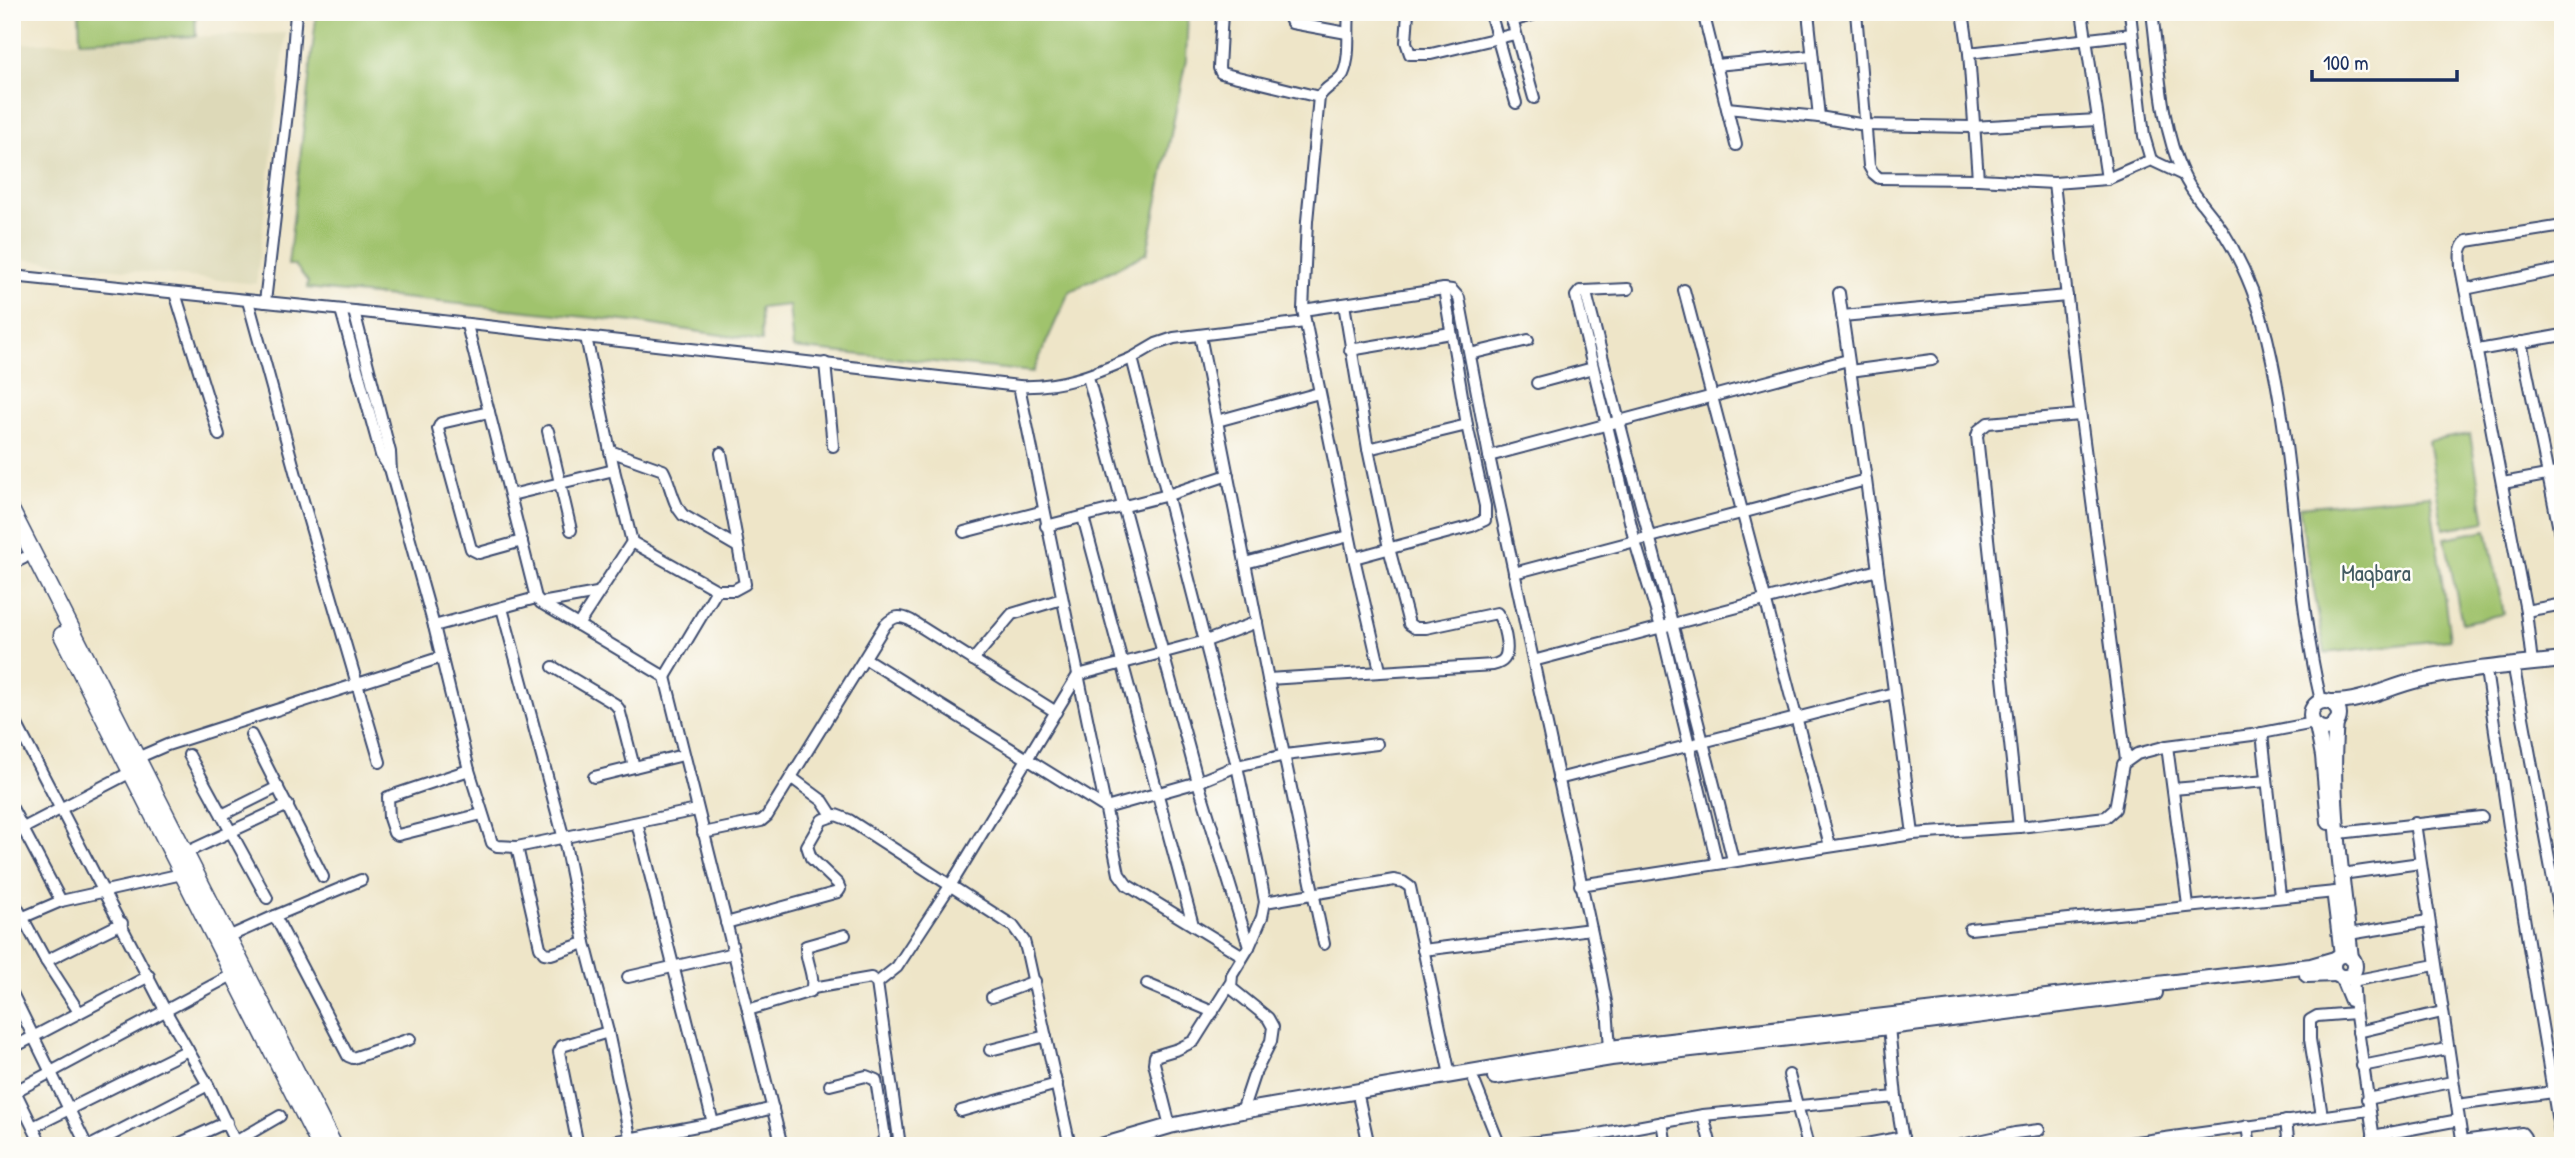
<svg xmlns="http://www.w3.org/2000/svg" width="2575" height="1158" viewBox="0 0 2575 1158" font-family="'Patrick Hand',sans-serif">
  <rect width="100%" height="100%" fill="#fdfcf7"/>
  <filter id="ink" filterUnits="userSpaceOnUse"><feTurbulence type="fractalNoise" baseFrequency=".0143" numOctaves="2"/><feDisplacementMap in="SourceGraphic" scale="14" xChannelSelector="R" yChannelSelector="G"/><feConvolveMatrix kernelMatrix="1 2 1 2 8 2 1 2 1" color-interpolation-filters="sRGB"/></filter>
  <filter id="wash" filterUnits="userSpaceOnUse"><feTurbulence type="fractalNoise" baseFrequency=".00686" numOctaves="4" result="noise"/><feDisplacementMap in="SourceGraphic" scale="28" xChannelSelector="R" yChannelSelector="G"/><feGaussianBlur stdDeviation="1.57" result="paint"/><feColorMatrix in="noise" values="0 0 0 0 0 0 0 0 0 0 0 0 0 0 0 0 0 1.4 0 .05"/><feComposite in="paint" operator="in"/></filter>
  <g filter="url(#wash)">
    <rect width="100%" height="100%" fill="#eee5c8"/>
    <!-- built -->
    <path fill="#ddd9b8" d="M 286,33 L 256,284 L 12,258 L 12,44 Z"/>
    <!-- green -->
    <g fill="#a0c36d" stroke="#5e7966" stroke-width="2">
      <path d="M 79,12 L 195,12 L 196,36 L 80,41 Z"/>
      <path d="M 308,12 L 1188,12 L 1186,60 L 1147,253 L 1069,292 L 1033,372 L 793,348 L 789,305 L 760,308 L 762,341 L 633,322 L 307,288 L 308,282 L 295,265 L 288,265 L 316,18 L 308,15 Z"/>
      <path d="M 2470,434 L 2485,522 L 2443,529 L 2428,441 Z"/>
      <path d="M 2430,495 L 2450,639 L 2325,653 L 2299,507 Z"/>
      <path d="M 2487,530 L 2504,614 L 2462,623 L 2445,538 Z"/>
    </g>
  </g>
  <g filter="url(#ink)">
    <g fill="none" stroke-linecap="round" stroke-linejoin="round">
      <!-- street casing -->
      <g stroke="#3b4a6e" stroke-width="14">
        <g id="street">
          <path d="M 1222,12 L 1219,68 L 1221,73 L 1319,97"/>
          <path d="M 1287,12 L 1292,23 L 1347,33"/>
          <path d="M 1349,12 C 1347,30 1351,57 1343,74 C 1338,83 1326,86 1319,97 L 1307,221 L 1303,310 L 1354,558 L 1380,670"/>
          <path d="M 1408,12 L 1406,42 L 1410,54 L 1431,54 L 1515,34"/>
          <path d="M 1490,12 L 1516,103"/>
          <path d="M 1510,12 L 1534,98"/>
          <path d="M 1703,12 L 1736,145"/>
          <path d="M 1808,12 L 1819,117"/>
          <path d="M 1856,12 L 1869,166 L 1873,173 L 1879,178 L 1978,179 L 2054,183 L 2107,179 L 2151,160"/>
          <path d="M 1963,12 L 1969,53 L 1978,179"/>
          <path d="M 2082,12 L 2107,179"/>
          <path d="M 2130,12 L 2144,136 L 2151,160 L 2183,175"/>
          <path d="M 2152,12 C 2159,65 2160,125 2183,174 C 2192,195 2210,211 2222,230 C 2243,263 2258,301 2267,338 C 2296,457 2293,582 2321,701"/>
          <path d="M 1704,16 L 1731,12"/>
          <path d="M 1512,21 L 1542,12"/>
          <path d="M 1969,53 L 2132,34"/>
          <path d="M 1716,65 L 1811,56"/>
          <path d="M 1727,108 L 1819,117 L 1865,125 L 1972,127 L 2098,120"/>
          <path d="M 2054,183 L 2079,403 L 2126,760"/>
          <path d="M 12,276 L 354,311 L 1019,386 C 1061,388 1094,374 1132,358"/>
          <path d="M 2465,289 L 2563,269"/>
          <path d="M 1684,290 L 1830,846"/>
          <path d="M 1584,291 L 1628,289"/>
          <path d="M 175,293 L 219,435"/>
          <path d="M 1839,293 L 1866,480 L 1913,834"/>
          <path d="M 248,301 L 302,497 L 380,762"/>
          <path d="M 265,302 L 291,79 L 296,12"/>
          <path d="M 341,310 L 381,455 L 390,469"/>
          <path d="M 1303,310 L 1444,289 L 1452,290 L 1459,298 L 1489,456 L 1601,975 L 1607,1007 L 1610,1048"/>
          <path d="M 354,311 L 390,452 L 391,472 L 434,626 L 469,770 L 492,843 L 497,846 L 517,847 L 697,810"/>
          <path d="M 1842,316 L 2067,296"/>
          <path d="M 467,325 L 536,598"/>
          <path d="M 1200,335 L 1268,679 L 1324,944"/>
          <path d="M 586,337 L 614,470 L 632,542 L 717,590 L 734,590 L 745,584 L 721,453"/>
          <path d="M 2521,342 L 2563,549"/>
          <path d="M 1350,350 L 1451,333"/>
          <path d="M 2478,350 L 2563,335"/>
          <path d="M 1470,354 L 1528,340"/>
          <path d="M 825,363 L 833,446"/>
          <path d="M 1850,371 L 1932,360"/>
          <path d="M 1088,377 L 1198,782 L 1249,947 L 1232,975 L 1231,988 L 1268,1018 L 1273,1027 L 1271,1041 L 1254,1075 L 1242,1111"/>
          <path d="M 1537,383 L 1593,368"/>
          <path d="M 1019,386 L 1119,874 L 1127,885 L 1243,956"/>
          <path d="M 489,412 L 441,423 L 438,429 L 471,549 L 479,553 L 522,541"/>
          <path d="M 1217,421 L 1319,393"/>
          <path d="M 548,431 L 571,530"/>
          <path d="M 1368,449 L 1467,425"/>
          <path d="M 610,451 L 663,470 C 671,484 672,503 683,515 L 738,547"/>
          <path d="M 1489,456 L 1848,360"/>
          <path d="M 2503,483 L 2563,472"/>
          <path d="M 511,495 L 614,470"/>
          <path d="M 1083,517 L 1193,925"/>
          <path d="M 1046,526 L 1168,495 L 1228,475"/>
          <path d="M 964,532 L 1044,511"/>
          <path d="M 632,542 L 578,625 L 665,677 L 717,590"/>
          <path d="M 1354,558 L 1472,526 L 1485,520 L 1485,506 L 1467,425 L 1444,289"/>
          <path d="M 1245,563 L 1349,536"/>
          <path d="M 12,564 L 24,558"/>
          <path d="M 1514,573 L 1866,480"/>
          <path d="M 541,603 L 597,593"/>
          <path d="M 502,608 L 564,839 L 585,943 L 608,1032 L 632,1146"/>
          <path d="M 2526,611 L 2563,604"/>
          <path d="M 434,626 L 536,598 L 541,603 L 578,625"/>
          <path d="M 866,659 L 1106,808 L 1198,782 L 1237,766 L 1285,755 L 1377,744"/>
          <path d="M 973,660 L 1012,614 L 1062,599"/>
          <path d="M 1533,661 L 1878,570"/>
          <path d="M 2532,663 L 2526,611 L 2461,268 C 2461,259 2458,248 2467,241 L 2563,226"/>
          <path d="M 553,667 L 615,704 L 619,709 L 634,767"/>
          <path d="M 2515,674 L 2563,934"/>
          <path d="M 665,677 L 782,1146"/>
          <path d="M 2487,677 L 2510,833 L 2562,1146"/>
          <path d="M 1268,679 L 1493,665 C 1497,664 1501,663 1504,659 C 1511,650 1503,621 1497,613 L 1426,628 L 1415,628 L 1409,624 L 1389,548 L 1368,449 L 1344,304"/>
          <path d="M 12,715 L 165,1010 L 208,1085 L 237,1146"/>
          <path d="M 2262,733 L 2280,896"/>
          <path d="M 251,735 L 323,877"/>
          <path d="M 2167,746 L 2188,905"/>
          <path d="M 189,755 L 267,898"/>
          <path d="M 137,758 L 167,745 L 442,657"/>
          <path d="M 469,770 L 388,797 L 389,818 L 394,833 L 398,835 L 482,814"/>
          <path d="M 594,777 L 683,755"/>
          <path d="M 792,778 L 823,801 L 832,815"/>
          <path d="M 1558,779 L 1894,693"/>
          <path d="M 2173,789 L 2267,781"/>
          <path d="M 12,808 L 61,901"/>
          <path d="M 222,815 L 278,787"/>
          <path d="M 637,823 L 713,1123"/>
          <path d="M 2415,823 L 2463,1146"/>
          <path d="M 2019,827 L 1977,436 L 1979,430 L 1988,423 L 2080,415"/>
          <path d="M 703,833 L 761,821 L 767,816 L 885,625 C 894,616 899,615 910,620 L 1056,712"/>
          <path d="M 2339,833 L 2482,817"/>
          <path d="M 12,834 L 131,772"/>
          <path d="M 517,847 L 540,947 L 544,953 L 551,954 L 585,943"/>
          <path d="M 185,853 L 288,805"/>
          <path d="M 1717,863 L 1661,627 L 1635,542 L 1576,296 L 1580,291 L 1586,293 C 1634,483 1686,671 1733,860"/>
          <path d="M 2342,874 L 2420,863"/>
          <path d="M 1580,885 L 1913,834 L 2019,827 L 2106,817 L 2115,809 L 2123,764 L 2137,754 L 2167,746 L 2252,735 L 2314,723"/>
          <path d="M 12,898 L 46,961 L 79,1012"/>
          <path d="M 1265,902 L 1394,880 L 1403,882 L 1410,887 L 1450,1075"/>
          <path d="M 275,916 L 361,880"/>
          <path d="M 12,922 L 61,901 L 182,874"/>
          <path d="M 726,923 L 838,892 L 840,889 L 838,884 L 811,858 L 807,846 L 822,820 L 836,815 L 849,820 L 1013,926 L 1024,941 L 1027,952 L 1070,1146"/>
          <path d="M 1970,929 L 2335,892"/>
          <path d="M 2349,934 L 2428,921"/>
          <path d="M 228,937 L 275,916 L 348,1056 L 353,1058 L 410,1039"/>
          <path d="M 1249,947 L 1262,917 L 1265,902 L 1260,875 L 1237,766 L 1132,358 L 1156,344 L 1174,338 L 1305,322"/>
          <path d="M 1423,950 L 1591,929"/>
          <path d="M 46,961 L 122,923"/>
          <path d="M 2353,974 L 2355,1009 L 2375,1146"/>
          <path d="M 628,977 L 734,953"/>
          <path d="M 2340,977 L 2350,1001"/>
          <path d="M 2352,981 L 2435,965"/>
          <path d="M 877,983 L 897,967 L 950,886 L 1078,675 L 1206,641 L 1257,622"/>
          <path d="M 1147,984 L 1213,1012"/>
          <path d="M 813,988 L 871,978 L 877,983 L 900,1146"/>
          <path d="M 12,993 L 87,1146"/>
          <path d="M 992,997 L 1035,981"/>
          <path d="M 748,1010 L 811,991 C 816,976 805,961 806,946 L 845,935"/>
          <path d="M 1889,1027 L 1896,1097 L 1904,1146"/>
          <path d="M 2358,1032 L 2442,1012"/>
          <path d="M 12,1048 L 149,976"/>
          <path d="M 990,1050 L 1046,1036"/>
          <path d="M 2362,1066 L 2447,1049"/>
          <path d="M 1789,1075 L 1808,1146"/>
          <path d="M 1474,1081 L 1500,1146"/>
          <path d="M 830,1085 L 866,1076 L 876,1080 L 885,1137 L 881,1144 L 876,1146"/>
          <path d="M 15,1091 L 42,1146"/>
          <path d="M 12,1093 L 232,975"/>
          <path d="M 2367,1099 L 2452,1082"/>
          <path d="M 1359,1100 L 1369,1146"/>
          <path d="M 2457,1105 L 2553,1092"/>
          <path d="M 961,1111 L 1057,1084"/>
          <path d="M 1703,1115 L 1711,1146"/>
          <path d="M 2322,1116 L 2310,1039 L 2310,1020 L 2317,1016 L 2355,1013"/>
          <path d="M 2286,1121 L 2289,1146"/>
          <path d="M 1662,1122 L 1666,1146"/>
          <path d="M 1170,1126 L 1154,1063 L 1155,1056 L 1178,1049 L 1194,1041 L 1230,984"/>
          <path d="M 2247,1126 L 2250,1146"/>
          <path d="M 33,1127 L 188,1050"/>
          <path d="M 2373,1136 L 2459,1120"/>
          <path d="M 2462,1141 L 2522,1133 L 2525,1137 L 2526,1146"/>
          <path d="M 235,1142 L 280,1116"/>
          <path d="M 90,1146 L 208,1085"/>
          <path d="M 174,1146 L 227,1122"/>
          <path d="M 578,1146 L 559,1052 L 562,1046 L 608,1032"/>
          <path d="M 591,1146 L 713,1123 L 773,1108"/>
          <path d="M 1501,1146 L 1582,1137 L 1703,1115 L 1896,1097"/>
          <path d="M 1856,1146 L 1903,1137"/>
          <path d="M 1957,1146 L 2015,1133 L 2039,1130"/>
          <path d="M 2107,1146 L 2369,1110"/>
        </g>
      </g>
      <!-- secondary casing -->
      <g stroke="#3b4a6e" stroke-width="18">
        <g id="secondary">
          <circle cx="2325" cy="715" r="14"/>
          <path d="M 2330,702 C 2362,703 2388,687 2418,680 C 2466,669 2514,665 2563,660"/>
          <path d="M 2336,722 C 2329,795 2343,885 2351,958"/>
          <path d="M 2317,726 L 2323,756 L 2329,822"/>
          <path d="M 2335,898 L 2342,955"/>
          <circle cx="2344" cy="966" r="11"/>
          <path d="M 2307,975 L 2336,974"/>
          <path d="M 1495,1077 L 1611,1058 L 1889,1027 L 2155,993"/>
          <path d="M 1101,1146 L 1170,1126 L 1242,1111 L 1610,1048 L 2311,966 L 2335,959"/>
        </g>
      </g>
      <!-- primary casing -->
      <g stroke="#3b4a6e" stroke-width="19">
        <g id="primary">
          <path d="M 12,512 L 334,1146"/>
          <path d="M 62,635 L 320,1146"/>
        </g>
      </g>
      <!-- street -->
      <use href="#street" stroke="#fff" stroke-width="10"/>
      <!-- secondary -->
      <use href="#secondary" stroke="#fff" stroke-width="14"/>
      <!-- primary -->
      <use href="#primary" stroke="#fff" stroke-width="16"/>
    </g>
  </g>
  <g text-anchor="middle" stroke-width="5" stroke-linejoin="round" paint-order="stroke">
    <!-- park labels -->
    <g font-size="23" fill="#435b62" stroke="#fdfcf7">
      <text x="2376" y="581">Maqbara</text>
    </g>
  </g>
  <!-- margin -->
  <rect width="2575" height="1158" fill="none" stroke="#fdfcf7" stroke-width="42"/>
  <!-- scale -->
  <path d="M2312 70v10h145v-10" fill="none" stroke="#1b2f5e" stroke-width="3.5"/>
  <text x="2323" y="70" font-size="21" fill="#1b2f5e" stroke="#fdfcf7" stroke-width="5" paint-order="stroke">100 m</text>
</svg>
